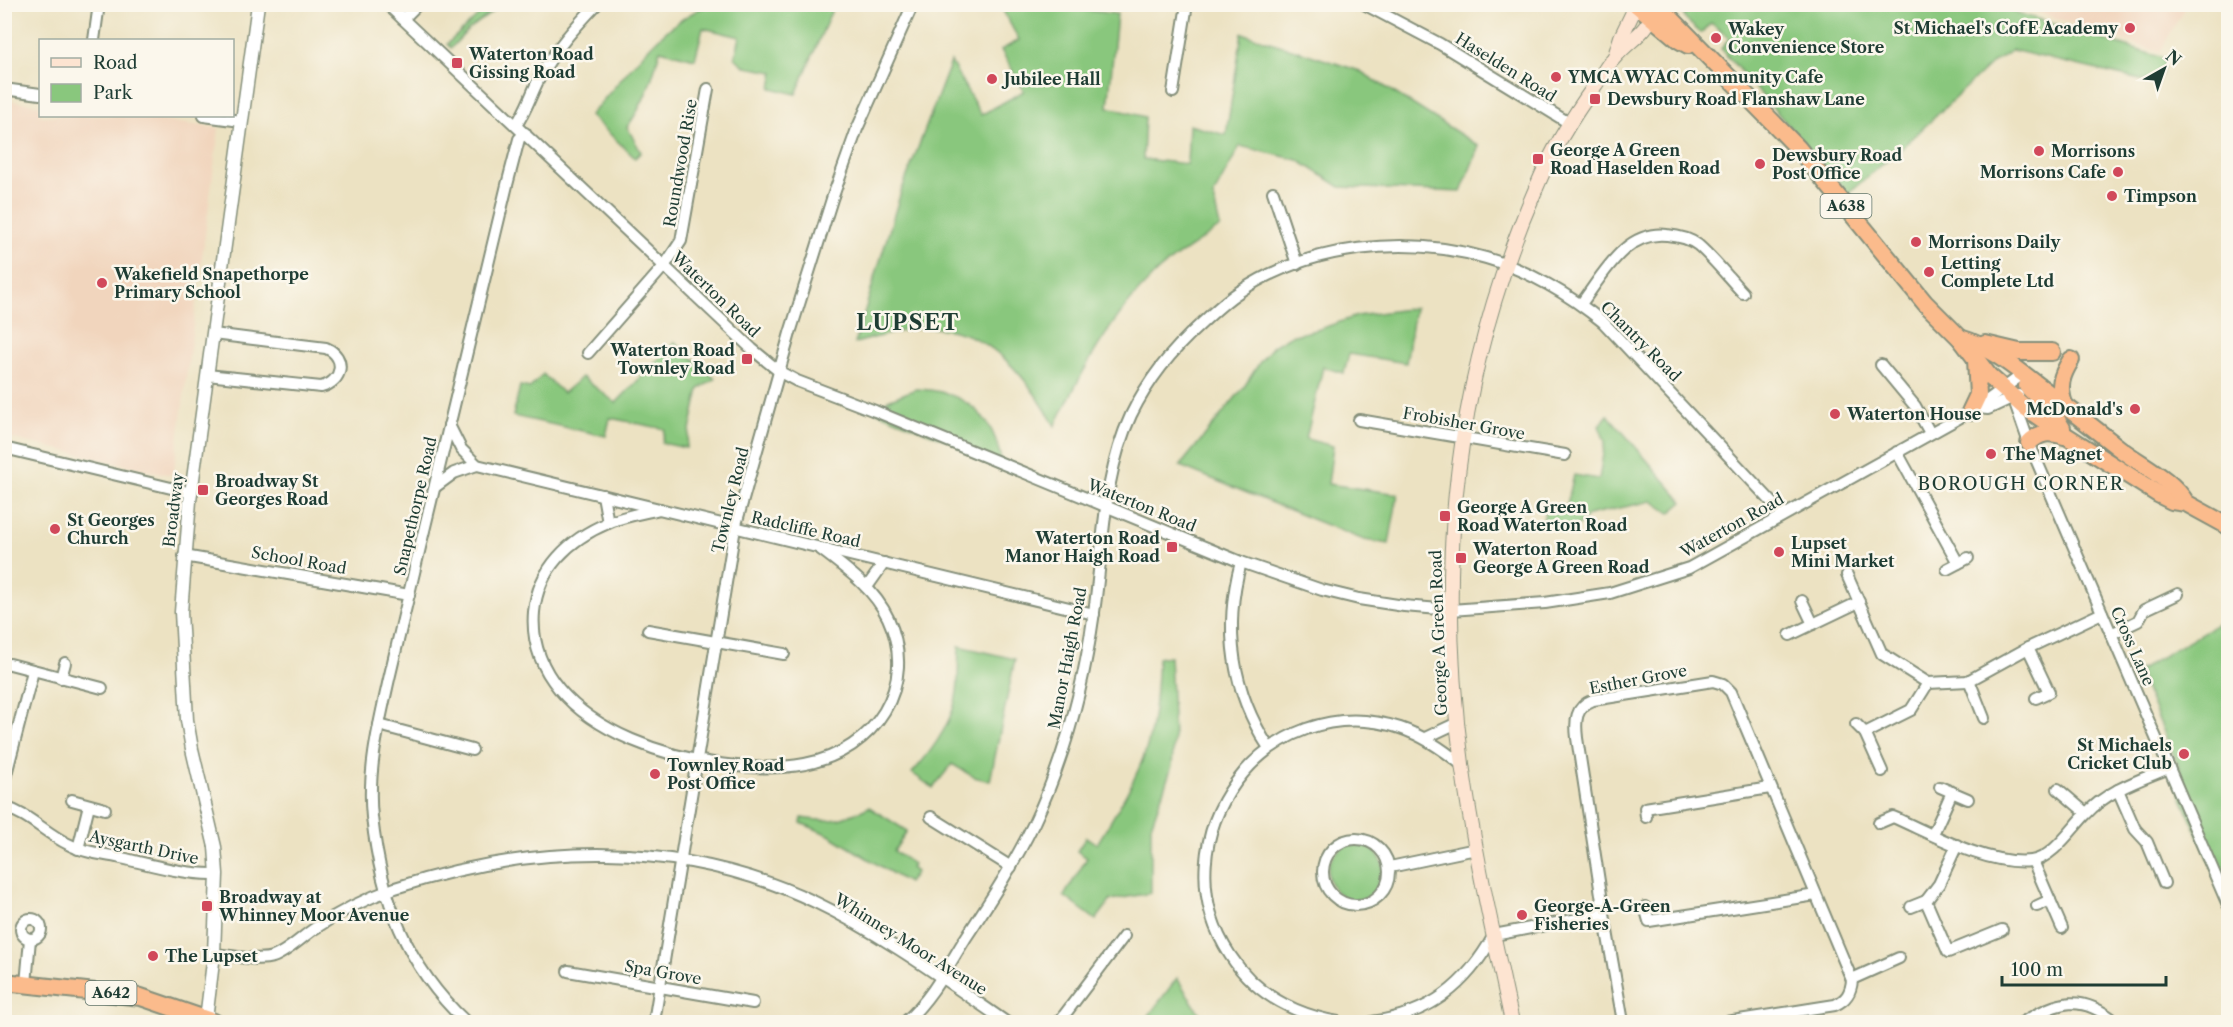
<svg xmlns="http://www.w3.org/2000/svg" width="2233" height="1027" viewBox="0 0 2233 1027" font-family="'Libre Caslon Text',serif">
  <rect width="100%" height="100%" fill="#fbf7ec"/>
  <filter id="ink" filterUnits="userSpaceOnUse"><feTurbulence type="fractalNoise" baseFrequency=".0167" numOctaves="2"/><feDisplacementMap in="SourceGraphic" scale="12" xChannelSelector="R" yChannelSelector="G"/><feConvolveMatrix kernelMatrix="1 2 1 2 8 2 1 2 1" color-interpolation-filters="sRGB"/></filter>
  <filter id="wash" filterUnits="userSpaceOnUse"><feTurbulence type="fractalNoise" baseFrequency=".008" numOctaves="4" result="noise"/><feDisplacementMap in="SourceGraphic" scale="24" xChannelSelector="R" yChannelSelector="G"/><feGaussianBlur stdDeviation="1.35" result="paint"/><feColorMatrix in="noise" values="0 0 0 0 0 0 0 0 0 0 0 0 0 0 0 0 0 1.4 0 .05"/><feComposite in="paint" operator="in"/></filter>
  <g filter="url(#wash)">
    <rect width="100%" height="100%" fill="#ece2c2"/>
    <!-- built -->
    <g fill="#f1d5bd">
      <path d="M 2015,5 L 2186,5 L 2160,52 Z"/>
      <path d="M 5,100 L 40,105 L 40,116 L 122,116 L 219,128 L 174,471 L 170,475 L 5,437 Z"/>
    </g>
    <!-- green -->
    <g fill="#89c77d" stroke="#548258" stroke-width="1.5">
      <path d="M 711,4 L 834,5 L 796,94 L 771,88 L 774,72 L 746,67 L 735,58 L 740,37 L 703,28 L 695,59 L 660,50 C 653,77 644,105 627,127 L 641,152 L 635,158 L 590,115 C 626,77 659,23 711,4 Z"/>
      <path d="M 490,5 L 502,5 L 468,30 L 451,48 L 447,44 Z"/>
      <path d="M 1007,5 L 1040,5 L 1117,14 L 1108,107 L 1145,117 L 1143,159 L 1187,164 L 1189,125 L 1226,135 L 1242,33 L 1360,71 L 1479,146 L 1461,192 L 1340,187 L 1298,160 L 1240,146 L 1213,196 L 1220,227 C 1198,243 1172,257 1153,276 C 1109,319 1082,372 1055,426 C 1029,380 991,329 932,328 C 907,327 879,337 855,343 L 901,192 L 951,62 L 981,115 L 1024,91 L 1001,50 L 1019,40 L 1001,7 Z"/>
      <path d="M 1679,5 L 1992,5 L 2166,59 L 2158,84 L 2012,50 L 1991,64 L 1901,149 L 1848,193 L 1721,49 L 1729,38 L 1711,23 L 1701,33 L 1686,20 Z"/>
      <path d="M 1415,308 L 1406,363 L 1349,354 L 1344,373 L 1323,367 L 1306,439 L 1333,446 L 1328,484 L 1398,494 L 1389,544 L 1364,540 L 1180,466 L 1244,387 L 1260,362 L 1273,346 L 1290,336 L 1320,329 L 1357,316 Z"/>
      <path d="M 675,342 L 715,379 L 699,389 L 686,448 L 662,443 L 665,429 L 610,418 L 606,436 L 513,416 L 520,386 L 530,388 L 543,374 L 563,393 L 582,377 L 616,403 Z"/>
      <path d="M 916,389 C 963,390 995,415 1001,462 L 875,411 L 888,400 Z"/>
      <path d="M 1608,415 L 1683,502 L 1670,513 L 1652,501 L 1588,515 L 1579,525 L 1566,528 L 1543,523 L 1546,505 L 1566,509 L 1574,475 L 1599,479 L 1605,441 L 1599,426 Z"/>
      <path d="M 2228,617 L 2228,874 L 2218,880 L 2179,791 L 2187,786 L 2138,671 Z"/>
      <path d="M 959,646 L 1015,659 L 990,781 L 974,777 L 952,764 L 933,788 L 912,773 C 932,751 953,723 957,692 C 959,677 958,661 959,646 Z"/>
      <path d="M 1170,656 L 1174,737 L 1172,766 L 1151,826 L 1151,893 L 1111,900 L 1096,920 L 1064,896 L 1087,858 L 1077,851 L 1086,837 L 1097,844 C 1115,814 1135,783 1146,750 C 1155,721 1156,688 1158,658 Z"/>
      <path d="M 869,807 L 907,831 L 894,851 L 913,864 L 911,868 L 916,872 L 908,883 L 829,835 L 801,823 L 802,818 C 832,823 842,820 869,807 Z"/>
      <circle cx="1356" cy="872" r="28"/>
      <path d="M 1177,978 L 1205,1022 L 1144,1022 Z"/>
    </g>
  </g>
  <g filter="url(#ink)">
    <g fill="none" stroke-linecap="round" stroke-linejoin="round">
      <!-- minor casing -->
      <g stroke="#86907b" stroke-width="14">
        <g id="minor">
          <path d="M 387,4 L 752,349 L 780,372 L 797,381 L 875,411 L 1241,562 L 1322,590 L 1359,599 L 1404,606 L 1451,610 L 1545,603 L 1610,593 L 1689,568 L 1977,408 L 2023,374"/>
          <path d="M 1364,4 L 1440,44 L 1569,123"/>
          <path d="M 403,19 L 418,4"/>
          <path d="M 94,40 L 99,4"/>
          <path d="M 4,89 L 40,94"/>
          <path d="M 1173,92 L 1187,4"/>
          <path d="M 204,116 L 241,121"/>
          <path d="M 516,125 C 527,110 532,91 541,75 C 556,48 576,26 597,4"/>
          <path d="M 1273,192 L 1297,264"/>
          <path d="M 1581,304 C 1603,275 1625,230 1667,235 C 1678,236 1689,238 1698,245 C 1714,259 1728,277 1743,293"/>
          <path d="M 588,353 L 665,265 L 681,241 L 708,89"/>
          <path d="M 1881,365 L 1915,406 L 1930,433"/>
          <path d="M 207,375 L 321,387 C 343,382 347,357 326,348 L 213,334"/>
          <path d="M 2014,400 L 2029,443 L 2228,905"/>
          <path d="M 1977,408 L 1988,409 L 2018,395"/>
          <path d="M 1359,420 L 1565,455"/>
          <path d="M 449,425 L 461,449 L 477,465 L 1094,614"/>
          <path d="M 4,448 L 192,493"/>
          <path d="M 1897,452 L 1958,563"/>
          <path d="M 435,487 L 454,473 L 477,465"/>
          <path d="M 603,495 L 608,523"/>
          <path d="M 660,509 C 643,513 624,516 608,523 C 569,539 538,569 534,612 C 524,733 714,781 805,764 C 875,751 919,685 888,618 C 874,588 845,568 819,548"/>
          <path d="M 184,556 L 409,595"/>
          <path d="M 1241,562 C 1223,628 1232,691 1269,748"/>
          <path d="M 1947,569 L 1968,558"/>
          <path d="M 1847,575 L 1882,654 L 1928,683 L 1968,681 L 2028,648 L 2102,613"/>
          <path d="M 867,587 L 884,563"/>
          <path d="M 1802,601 L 1813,624"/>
          <path d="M 648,630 L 784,654"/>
          <path d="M 2111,634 L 2138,621 L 2144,610 L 2178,594"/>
          <path d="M 1790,635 L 1859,602"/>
          <path d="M 2028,648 L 2049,692 L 2036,698"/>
          <path d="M 10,664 L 102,688"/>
          <path d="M 61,678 L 65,663"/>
          <path d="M 1969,680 L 1984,718"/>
          <path d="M 1856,724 L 1865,733"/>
          <path d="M 379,725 L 472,750"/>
          <path d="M 1425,738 L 1457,723"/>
          <path d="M 1882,771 L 1865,733 L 1911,710 L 1928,683"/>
          <path d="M 4,782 L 33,671"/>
          <path d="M 1940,787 L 1968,799"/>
          <path d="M 2058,789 L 2086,813"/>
          <path d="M 2118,790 L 2135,829 L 2147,842 L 2164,883"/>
          <path d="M 72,800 L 105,809"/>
          <path d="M 4,807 C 29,814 45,833 68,844 C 83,852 101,854 117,857 C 149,864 184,875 217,874"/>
          <path d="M 931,817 L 1011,867"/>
          <path d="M 1646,817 L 1645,808 L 1770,788"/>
          <path d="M 1879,823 L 1893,817 C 1932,834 1988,866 2031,861 C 2053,858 2072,828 2086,814 C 2108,790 2140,780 2169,768"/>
          <path d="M 1933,834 L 1952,792"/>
          <circle cx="1356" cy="872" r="33"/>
          <path d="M 1957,845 L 1939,884 L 1926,901 L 1948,952 L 2002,930"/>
          <path d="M 78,849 L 89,805"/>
          <path d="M 2033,861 L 2062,928"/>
          <path d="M 1390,867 L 1476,849"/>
          <path d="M 2037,906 L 2050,900"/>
          <path d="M 1645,907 L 1649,921 L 1816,895"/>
          <path d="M 1911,907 L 1926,901"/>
          <circle cx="31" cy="929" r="10"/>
          <path d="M 214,954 C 232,955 256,962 273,957 C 287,952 302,937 314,929 C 339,912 367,898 395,888 C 533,843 681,838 815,902 C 882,934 945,980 1006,1022"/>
          <path d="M 568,971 L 753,1003"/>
          <path d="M 1852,979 L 1899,958"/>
          <path d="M 26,984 L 30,939"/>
          <path d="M 466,1022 C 406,966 381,899 372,817 C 367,771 379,724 389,679 C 398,641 407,602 416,564 C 447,438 476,311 507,185 L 519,139 L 525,133"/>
          <path d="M 654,1022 L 735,528 L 790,333 L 832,199 L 857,129 L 913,4"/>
          <path d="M 905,1022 C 931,999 947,968 965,939 C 990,901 1014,864 1034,823 C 1065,758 1084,684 1094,612 C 1104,546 1102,477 1131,415 C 1148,380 1173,349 1202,323 C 1214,312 1225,301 1239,292 C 1309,245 1406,235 1486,258 C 1528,270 1570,295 1603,322 L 1783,514"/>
          <path d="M 1059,1022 L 1124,936"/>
          <path d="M 1338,1022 C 1294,1014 1255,994 1230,955 C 1154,839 1266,685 1400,728 C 1424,736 1443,749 1462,765"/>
          <path d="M 1372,1022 C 1430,1014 1466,986 1494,935 L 1604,914"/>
          <path d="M 1623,1022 L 1604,914 L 1577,738 C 1575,721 1575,707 1593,700 L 1713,681 L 1723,684 L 1731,692 L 1852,980 C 1851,993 1846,1000 1835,1005 L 1726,1022"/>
          <path d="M 2023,1022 C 2059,1001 2081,993 2116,1022"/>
        </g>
      </g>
      <!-- tertiary casing -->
      <g stroke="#86907b" stroke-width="15">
        <path id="tertiary" d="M 206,1019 L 214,954 L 217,874 L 215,847 L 192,749 L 187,720 L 181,612 L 190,501 L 258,4"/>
      </g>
      <!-- secondary casing -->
      <g stroke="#86907b" stroke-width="16">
        <g id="secondary">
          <path d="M 1615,56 L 1621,37 L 1637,4"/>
          <path d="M 1512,1022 C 1494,937 1474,851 1462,764 C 1435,562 1455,373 1537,186 C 1552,150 1573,116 1596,84 C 1602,75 1607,65 1614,58 C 1630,39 1645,35 1656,9"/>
        </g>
      </g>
      <!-- trunk casing -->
      <g stroke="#86907b" stroke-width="20">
        <g id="trunk">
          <path d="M 1636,4 L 1679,40 L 1688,45"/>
          <path d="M 1657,4 L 1798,148 L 1925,303 L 1960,338 L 1989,376 L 2023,406 L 2068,437 L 2158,494 L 2172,501 L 2186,503 L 2228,526"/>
          <path d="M 1960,338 C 1988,346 2012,365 2035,383 C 2063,404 2091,426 2119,448 C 2141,465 2172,479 2186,503"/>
          <path d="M 1985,344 L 2019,352 L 2052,352"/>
          <path d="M 2027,386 L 2052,412 L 2062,428"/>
          <path d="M 2064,404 C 2058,386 2061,376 2071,360"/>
          <path d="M 1970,412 L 1978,395 L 1976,360"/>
          <path d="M 2029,443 C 2040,431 2050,432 2064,436"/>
          <path d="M 4,982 L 141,997 L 214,1022"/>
        </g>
      </g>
      <!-- minor -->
      <use href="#minor" stroke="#fff" stroke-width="10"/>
      <!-- tertiary -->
      <use href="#tertiary" stroke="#fff" stroke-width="12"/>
      <!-- secondary -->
      <use href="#secondary" stroke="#fde4d1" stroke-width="14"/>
      <!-- trunk -->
      <use href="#trunk" stroke="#fbbb8c" stroke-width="16"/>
    </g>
  </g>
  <!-- markers -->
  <g fill="#d1495b" stroke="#fbf7ec" stroke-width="2">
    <circle cx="2130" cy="28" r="6"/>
    <circle cx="1716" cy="38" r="6"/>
    <rect x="451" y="57" width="12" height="12" rx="3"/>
    <circle cx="1556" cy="77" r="6"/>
    <circle cx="992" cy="79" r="6"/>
    <rect x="1589" y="93" width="12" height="12" rx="3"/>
    <circle cx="2039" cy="151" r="6"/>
    <rect x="1532" y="153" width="12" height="12" rx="3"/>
    <circle cx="1760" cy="164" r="6"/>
    <circle cx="2118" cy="172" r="6"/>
    <circle cx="2112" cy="196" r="6"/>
    <circle cx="1916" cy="242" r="6"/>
    <circle cx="1929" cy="272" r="6"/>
    <circle cx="102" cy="283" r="6"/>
    <rect x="741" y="353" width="12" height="12" rx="3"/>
    <circle cx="2135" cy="409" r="6"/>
    <circle cx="1835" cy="414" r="6"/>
    <circle cx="1991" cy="454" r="6"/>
    <rect x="197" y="484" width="12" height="12" rx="3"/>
    <rect x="1439" y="510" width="12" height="12" rx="3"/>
    <circle cx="55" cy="529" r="6"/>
    <rect x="1166" y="541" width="12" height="12" rx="3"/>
    <circle cx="1779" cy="552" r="6"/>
    <rect x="1455" y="552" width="12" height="12" rx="3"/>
    <circle cx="2184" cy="754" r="6"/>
    <circle cx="655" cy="774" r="6"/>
    <rect x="201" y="900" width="12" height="12" rx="3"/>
    <circle cx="1522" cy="915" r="6"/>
    <circle cx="153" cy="956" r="6"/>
  </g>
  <g text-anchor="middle" stroke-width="5" stroke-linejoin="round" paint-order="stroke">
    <!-- shield labels -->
    <g fill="#fbf7ec" stroke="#61756b" stroke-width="1.5">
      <rect x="1820.5" y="194" width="51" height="24" rx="4.5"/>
      <rect x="85.5" y="981" width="51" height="24" rx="4.5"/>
    </g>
    <g font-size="15" font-weight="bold" fill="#1f3d34">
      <text x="1846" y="211">A638</text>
      <text x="111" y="998">A642</text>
    </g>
    <!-- poi labels -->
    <g font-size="16" font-weight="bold" fill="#1f3d34" stroke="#fbf7ec" text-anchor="start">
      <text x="2118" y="34" text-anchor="end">St Michael's CofE Academy</text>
      <text x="1728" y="35">Wakey<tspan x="1728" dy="18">Convenience Store</tspan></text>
      <text x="469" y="60">Waterton Road<tspan x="469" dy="18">Gissing Road</tspan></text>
      <text x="1568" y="83">YMCA WYAC Community Cafe</text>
      <text x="1004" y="85">Jubilee Hall</text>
      <text x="1607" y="105">Dewsbury Road Flanshaw Lane</text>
      <text x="1550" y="156">George A Green<tspan x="1550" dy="18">Road Haselden Road</tspan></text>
      <text x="2051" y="157">Morrisons</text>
      <text x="1772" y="161">Dewsbury Road<tspan x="1772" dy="18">Post Office</tspan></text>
      <text x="2106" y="178" text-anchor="end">Morrisons Cafe</text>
      <text x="2124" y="202">Timpson</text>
      <text x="1928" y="248">Morrisons Daily</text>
      <text x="1941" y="269">Letting<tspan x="1941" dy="18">Complete Ltd</tspan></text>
      <text x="114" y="280">Wakefield Snapethorpe<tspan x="114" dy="18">Primary School</tspan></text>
      <text x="735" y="356" text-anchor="end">Waterton Road<tspan x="735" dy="18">Townley Road</tspan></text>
      <text x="2123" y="415" text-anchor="end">McDonald's</text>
      <text x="1847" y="420">Waterton House</text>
      <text x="2003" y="460">The Magnet</text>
      <text x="215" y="487">Broadway St<tspan x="215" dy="18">Georges Road</tspan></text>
      <text x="1457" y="513">George A Green<tspan x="1457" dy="18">Road Waterton Road</tspan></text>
      <text x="67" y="526">St Georges<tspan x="67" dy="18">Church</tspan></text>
      <text x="1160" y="544" text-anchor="end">Waterton Road<tspan x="1160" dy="18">Manor Haigh Road</tspan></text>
      <text x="1791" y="549">Lupset<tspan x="1791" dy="18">Mini Market</tspan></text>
      <text x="1473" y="555">Waterton Road<tspan x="1473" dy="18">George A Green Road</tspan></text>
      <text x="2172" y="751" text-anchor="end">St Michaels<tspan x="2172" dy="18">Cricket Club</tspan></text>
      <text x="667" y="771">Townley Road<tspan x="667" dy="18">Post Office</tspan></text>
      <text x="219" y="903">Broadway at<tspan x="219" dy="18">Whinney Moor Avenue</tspan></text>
      <text x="1534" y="912">George-A-Green<tspan x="1534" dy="18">Fisheries</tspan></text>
      <text x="165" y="962">The Lupset</text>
    </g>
    <!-- street labels -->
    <g font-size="16" fill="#1f3d34" stroke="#fbf7ec">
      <text transform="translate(1506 67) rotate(32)" y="6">Haselden Road</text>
      <text transform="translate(680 163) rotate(-80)" y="6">Roundwood Rise</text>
      <text transform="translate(716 294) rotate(44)" y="6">Waterton Road</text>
      <text transform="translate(1641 341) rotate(45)" y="6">Chantry Road</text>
      <text transform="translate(1464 423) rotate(10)" y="6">Frobisher Grove</text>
      <text transform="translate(730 500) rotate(-76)" y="6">Townley Road</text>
      <text transform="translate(1142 505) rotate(22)" y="6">Waterton Road</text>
      <text transform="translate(415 506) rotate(-77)" y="6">Snapethorpe Road</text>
      <text transform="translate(173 510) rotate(-83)" y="6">Broadway</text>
      <text transform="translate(1732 525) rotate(-29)" y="6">Waterton Road</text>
      <text transform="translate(806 529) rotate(13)" y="6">Radcliffe Road</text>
      <text transform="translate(299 560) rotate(10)" y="6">School Road</text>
      <text transform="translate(1438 633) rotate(-92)" y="6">George A Green Road</text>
      <text transform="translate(2133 646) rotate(66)" y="6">Cross Lane</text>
      <text transform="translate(1067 658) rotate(-79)" y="6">Manor Haigh Road</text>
      <text transform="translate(1638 679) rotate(-11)" y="6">Esther Grove</text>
      <text transform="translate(144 847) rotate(12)" y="6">Aysgarth Drive</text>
      <text transform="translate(911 944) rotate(32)" y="6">Whinney Moor Avenue</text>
      <text transform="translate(663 972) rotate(10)" y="6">Spa Grove</text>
    </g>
    <!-- neighbourhood labels -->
    <g font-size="18" letter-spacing="1.5" fill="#1f3d34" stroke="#fbf7ec">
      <text x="2021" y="490">BOROUGH CORNER</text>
    </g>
    <!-- district labels -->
    <g font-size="22" font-weight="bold" letter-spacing="1.5" fill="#1f3d34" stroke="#fbf7ec">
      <text x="908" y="330">LUPSET</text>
    </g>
  </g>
  <!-- margin -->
  <rect width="2233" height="1027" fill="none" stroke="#fbf7ec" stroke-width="24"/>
  <!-- legend -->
  <rect x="39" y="39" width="195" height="78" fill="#fbf7ec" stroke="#a3ada2" stroke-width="1.5"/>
  <rect x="51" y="58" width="30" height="9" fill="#fde4d1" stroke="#a3ada2" stroke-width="1.5"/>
  <text x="93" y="69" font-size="18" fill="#1f3d34">Road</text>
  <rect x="51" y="84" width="30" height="18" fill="#89c77d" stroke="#a3ada2" stroke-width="1.5"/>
  <text x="93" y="99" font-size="18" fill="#1f3d34">Park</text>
  <!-- north arrow -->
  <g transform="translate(2164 69) rotate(40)" stroke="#fbf7ec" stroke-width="4.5" paint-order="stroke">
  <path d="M0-4.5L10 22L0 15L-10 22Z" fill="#1f3d34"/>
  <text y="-9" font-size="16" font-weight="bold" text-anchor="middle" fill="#1f3d34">N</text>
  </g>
  <!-- scale -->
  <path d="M2002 976v9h164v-9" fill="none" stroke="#1f3d34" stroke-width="3"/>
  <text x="2011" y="976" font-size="18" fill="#1f3d34" stroke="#fbf7ec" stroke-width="4.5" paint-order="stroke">100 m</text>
</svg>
